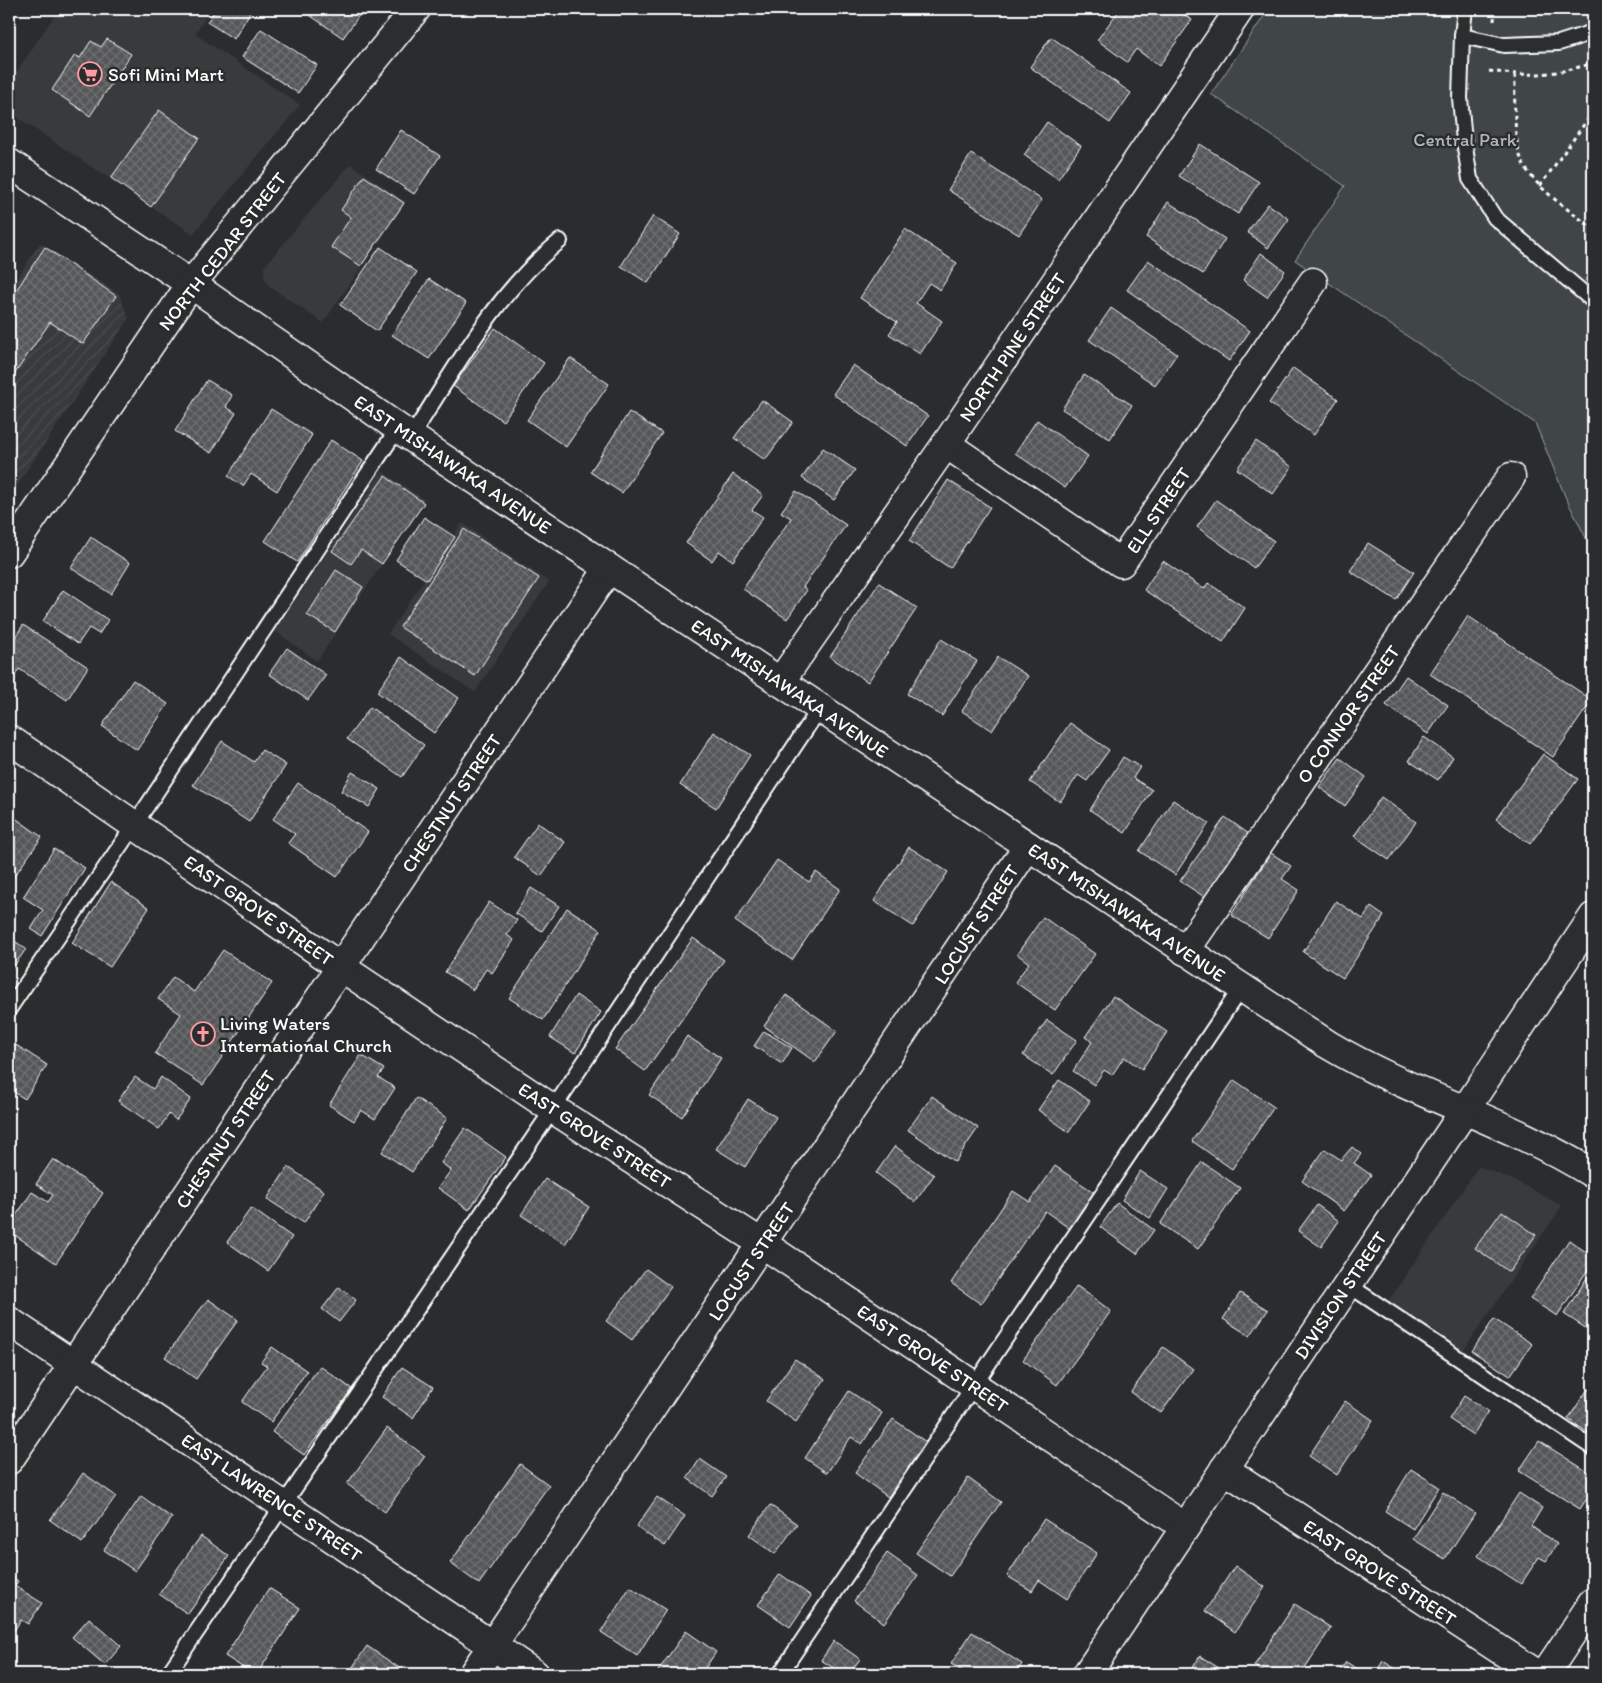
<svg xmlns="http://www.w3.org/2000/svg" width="1602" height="1683" viewBox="0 0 1602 1683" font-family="Itim,sans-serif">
  <defs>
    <pattern id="industrial-furrows" width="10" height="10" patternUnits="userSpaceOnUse" patternTransform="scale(1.25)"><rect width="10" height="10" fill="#373a3b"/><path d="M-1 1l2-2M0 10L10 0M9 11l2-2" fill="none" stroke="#4b4e4f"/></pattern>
    <pattern id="building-cross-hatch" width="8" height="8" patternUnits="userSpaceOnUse" patternTransform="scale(1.25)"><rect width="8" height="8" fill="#555758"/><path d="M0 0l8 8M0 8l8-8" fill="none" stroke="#6e7071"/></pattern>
  </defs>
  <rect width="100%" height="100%" fill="#2a2d2e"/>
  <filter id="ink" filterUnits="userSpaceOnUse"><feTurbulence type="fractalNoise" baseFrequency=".02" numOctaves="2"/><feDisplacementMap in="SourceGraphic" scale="10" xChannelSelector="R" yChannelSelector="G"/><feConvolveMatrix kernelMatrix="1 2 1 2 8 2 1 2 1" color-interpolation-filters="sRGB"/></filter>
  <g filter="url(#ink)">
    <!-- built -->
    <g fill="#373a3b">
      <path d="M 59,9 L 211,9 L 195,34 L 300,105 L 193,234 L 9,112 L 9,83 Z"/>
      <path d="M 350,164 L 406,202 L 323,323 L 269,286 L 264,277 L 264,267 Z"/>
      <path d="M 382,471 L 425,500 L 317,661 L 275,631 Z"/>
      <path d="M 462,523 L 549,582 L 475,692 L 388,634 Z"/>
      <path d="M 1479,1166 L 1520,1183 L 1562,1206 L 1461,1354 L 1386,1305 Z"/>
    </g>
    <!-- industrial -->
    <path fill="url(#industrial-furrows)" d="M 40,243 L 119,294 L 129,318 L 9,497 L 9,291 Z"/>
    <!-- park -->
    <path fill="#414445" stroke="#a0a2a2" d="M 1269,9 L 1593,9 L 1593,552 L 1565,496 L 1535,423 L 1295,260 L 1345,186 L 1211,94 Z"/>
    <!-- building -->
    <g fill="url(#building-cross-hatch)" stroke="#fff">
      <path d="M 216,9 L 252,9 L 234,39 L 207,22 Z"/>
      <path d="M 301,9 L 351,9 L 360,14 L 343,38 Z"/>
      <path d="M 1120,9 L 1176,9 L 1192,20 L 1159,66 L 1136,49 L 1127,62 L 1097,40 Z"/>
      <path d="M 261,29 L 317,65 L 298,93 L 242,57 Z"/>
      <path d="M 1051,37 L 1131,93 L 1110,123 L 1030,67 Z"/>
      <path d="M 107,39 L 131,54 L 90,116 L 52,90 L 75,55 L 80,58 L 91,41 L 101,47 Z"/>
      <path d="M 159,110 L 199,138 L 151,207 L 111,178 Z"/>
      <path d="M 1047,122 L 1081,146 L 1058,179 L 1024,155 Z"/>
      <path d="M 401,130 L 440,156 L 414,194 L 376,169 Z"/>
      <path d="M 1200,144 L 1259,182 L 1238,214 L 1179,176 Z"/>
      <path d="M 971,154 L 1042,200 L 1019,235 L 948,190 Z"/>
      <path d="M 364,176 L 404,203 L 361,266 L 331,247 L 351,217 L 341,210 Z"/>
      <path d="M 1168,202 L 1225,239 L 1203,274 L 1146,237 Z"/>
      <path d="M 1268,204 L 1289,219 L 1268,248 L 1247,232 Z"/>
      <path d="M 653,216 L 680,234 L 648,283 L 621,266 Z"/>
      <path d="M 905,229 L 957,263 L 940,290 L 929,283 L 916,303 L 942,321 L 920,354 L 889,334 L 897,322 L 860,298 Z"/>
      <path d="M 45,247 L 116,296 L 83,344 L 50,322 L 9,382 L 9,301 Z"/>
      <path d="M 380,247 L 417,272 L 377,331 L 340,305 Z"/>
      <path d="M 1261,253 L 1285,271 L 1267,297 L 1243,280 Z"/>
      <path d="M 1148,260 L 1250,331 L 1229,361 L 1127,290 Z"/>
      <path d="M 429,279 L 466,303 L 429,359 L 392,335 Z"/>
      <path d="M 1111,308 L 1177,354 L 1155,385 L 1089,340 Z"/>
      <path d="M 495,328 L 544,363 L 503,421 L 453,386 Z"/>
      <path d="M 570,358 L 609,384 L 566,447 L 527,420 Z"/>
      <path d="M 853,365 L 928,416 L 907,446 L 833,394 Z"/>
      <path d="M 1293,368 L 1338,399 L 1314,435 L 1269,403 Z"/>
      <path d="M 1084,375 L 1132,405 L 1110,439 L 1062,409 Z"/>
      <path d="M 207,380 L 232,395 L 226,407 L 236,413 L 211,453 L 175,431 Z"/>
      <path d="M 762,400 L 793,422 L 765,460 L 734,438 Z"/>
      <path d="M 271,409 L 312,435 L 277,491 L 251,474 L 243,486 L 228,476 Z"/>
      <path d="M 629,412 L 662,433 L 622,493 L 590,472 Z"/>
      <path d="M 1037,420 L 1088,456 L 1065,488 L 1015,453 Z"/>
      <path d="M 331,440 L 363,461 L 297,562 L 265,541 Z"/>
      <path d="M 1256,441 L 1292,467 L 1273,494 L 1237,469 Z"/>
      <path d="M 823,448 L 855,470 L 834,500 L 802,478 Z"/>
      <path d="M 733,474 L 763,495 L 752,510 L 763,517 L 733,561 L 719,551 L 712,561 L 686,543 Z"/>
      <path d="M 385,476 L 424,503 L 382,564 L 361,550 L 351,564 L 332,551 Z"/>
      <path d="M 948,480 L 990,507 L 950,568 L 909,541 Z"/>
      <path d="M 796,491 L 846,525 L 803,587 L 807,590 L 787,619 L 743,589 L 791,518 L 781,512 Z"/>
      <path d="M 1216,500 L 1274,541 L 1254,568 L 1197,527 Z"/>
      <path d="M 424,517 L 455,537 L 427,580 L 396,560 Z"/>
      <path d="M 464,529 L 539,578 L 475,676 L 400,627 Z"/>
      <path d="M 91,537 L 130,563 L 111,594 L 71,568 Z"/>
      <path d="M 1368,543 L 1414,572 L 1396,600 L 1350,571 Z"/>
      <path d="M 1163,561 L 1204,589 L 1208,583 L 1245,608 L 1223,642 L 1144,590 Z"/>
      <path d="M 336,570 L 363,587 L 335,632 L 307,615 Z"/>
      <path d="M 879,583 L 917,608 L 868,682 L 830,657 Z"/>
      <path d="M 63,590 L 108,620 L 99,634 L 89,628 L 78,644 L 43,621 Z"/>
      <path d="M 1468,616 L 1592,700 L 1553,757 L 1430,674 Z"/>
      <path d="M 23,625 L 88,667 L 67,700 L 19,669 L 13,678 L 9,676 L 9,647 Z"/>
      <path d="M 941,639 L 977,661 L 942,716 L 907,694 Z"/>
      <path d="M 287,648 L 326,675 L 308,700 L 269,674 Z"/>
      <path d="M 401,657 L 459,698 L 434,733 L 377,692 Z"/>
      <path d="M 998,657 L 1028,676 L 992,731 L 962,711 Z"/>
      <path d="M 1406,676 L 1448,705 L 1428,734 L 1386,705 Z"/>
      <path d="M 133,680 L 168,704 L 137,750 L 102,726 Z"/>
      <path d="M 370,707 L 424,745 L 402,777 L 347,739 Z"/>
      <path d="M 1070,723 L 1109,750 L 1087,781 L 1078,775 L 1060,802 L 1030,782 Z"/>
      <path d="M 714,732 L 750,755 L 716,808 L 680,785 Z"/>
      <path d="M 1424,737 L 1453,757 L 1438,780 L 1409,761 Z"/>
      <path d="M 222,741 L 254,762 L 262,750 L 286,765 L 249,822 L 193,785 Z"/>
      <path d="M 1543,754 L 1578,779 L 1530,844 L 1496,819 Z"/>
      <path d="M 1123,757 L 1140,767 L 1133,778 L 1152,790 L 1125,833 L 1090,810 Z"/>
      <path d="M 1340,758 L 1366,777 L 1345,806 L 1319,787 Z"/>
      <path d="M 352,772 L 380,789 L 369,807 L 341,791 Z"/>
      <path d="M 298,783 L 368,832 L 337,877 L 288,843 L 295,834 L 273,819 Z"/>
      <path d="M 1381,797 L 1416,822 L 1389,860 L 1354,836 Z"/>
      <path d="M 1173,800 L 1209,823 L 1175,875 L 1139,851 Z"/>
      <path d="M 14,817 L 42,837 L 13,878 L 9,875 L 9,825 Z"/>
      <path d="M 1225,817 L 1253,837 L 1209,900 L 1180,881 Z"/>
      <path d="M 538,823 L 565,842 L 541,876 L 514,857 Z"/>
      <path d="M 909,847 L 948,872 L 913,926 L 874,901 Z"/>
      <path d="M 54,849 L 85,868 L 42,936 L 31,929 L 43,910 L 23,897 Z"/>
      <path d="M 1271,853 L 1291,866 L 1282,879 L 1299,890 L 1268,938 L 1231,915 Z"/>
      <path d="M 777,860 L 809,882 L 816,872 L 840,889 L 792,960 L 735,921 Z"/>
      <path d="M 111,882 L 149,908 L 110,967 L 72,943 Z"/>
      <path d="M 531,888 L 559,906 L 542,931 L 515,913 Z"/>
      <path d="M 1336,901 L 1363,919 L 1371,907 L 1384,916 L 1343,978 L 1303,952 Z"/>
      <path d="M 489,902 L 517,920 L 507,935 L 514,940 L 492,973 L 486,969 L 473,990 L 445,972 Z"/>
      <path d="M 567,908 L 601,930 L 543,1020 L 509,998 Z"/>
      <path d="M 1043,917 L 1095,954 L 1055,1010 L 1015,982 L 1029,963 L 1017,954 Z"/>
      <path d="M 9,937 L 26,949 L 9,973 Z"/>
      <path d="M 693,938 L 724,960 L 645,1071 L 615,1049 Z"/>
      <path d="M 223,950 L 272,983 L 203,1085 L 155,1053 L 181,1014 L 158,999 L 173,977 L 194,992 Z"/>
      <path d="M 576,995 L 601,1012 L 575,1053 L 550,1037 Z"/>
      <path d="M 786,995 L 837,1031 L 815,1062 L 764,1026 Z"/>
      <path d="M 1113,996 L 1167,1032 L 1142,1069 L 1124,1057 L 1112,1075 L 1104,1070 L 1094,1085 L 1073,1071 L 1092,1042 L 1085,1037 Z"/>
      <path d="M 1047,1020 L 1077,1040 L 1053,1075 L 1023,1055 Z"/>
      <path d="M 764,1031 L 792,1048 L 782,1064 L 754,1046 Z"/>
      <path d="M 687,1036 L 721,1058 L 682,1117 L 649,1095 Z"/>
      <path d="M 16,1045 L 47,1065 L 25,1099 L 9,1089 L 9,1057 Z"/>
      <path d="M 361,1055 L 384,1069 L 378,1077 L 395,1088 L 375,1119 L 361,1110 L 354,1121 L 329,1105 Z"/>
      <path d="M 135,1077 L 153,1089 L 161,1077 L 191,1099 L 176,1120 L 169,1114 L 159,1129 L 118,1101 Z"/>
      <path d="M 1059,1080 L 1090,1101 L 1069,1132 L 1038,1110 Z"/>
      <path d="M 1234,1080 L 1274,1107 L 1232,1169 L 1192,1141 Z"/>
      <path d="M 932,1096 L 978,1128 L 955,1162 L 908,1130 Z"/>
      <path d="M 416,1098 L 447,1118 L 412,1172 L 382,1152 Z"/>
      <path d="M 748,1099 L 776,1117 L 745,1167 L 716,1149 Z"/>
      <path d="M 465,1128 L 506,1157 L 469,1210 L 438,1188 L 451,1170 L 441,1163 Z"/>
      <path d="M 895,1146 L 934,1175 L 915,1202 L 876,1173 Z"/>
      <path d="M 1352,1147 L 1361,1154 L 1354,1163 L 1371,1175 L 1344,1211 L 1302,1181 L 1325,1149 L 1341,1160 Z"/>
      <path d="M 53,1159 L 103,1193 L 56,1263 L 9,1231 L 9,1226 L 32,1192 L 48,1202 L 53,1195 L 36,1184 Z"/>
      <path d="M 1202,1162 L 1240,1188 L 1198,1249 L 1160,1224 Z"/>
      <path d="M 1055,1166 L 1095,1193 L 1070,1229 L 1045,1211 L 981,1304 L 951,1283 L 1013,1191 L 1030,1202 Z"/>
      <path d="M 288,1167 L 324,1191 L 304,1223 L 267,1199 Z"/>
      <path d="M 1140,1171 L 1168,1189 L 1150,1218 L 1122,1200 Z"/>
      <path d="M 545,1179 L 589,1207 L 565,1244 L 521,1215 Z"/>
      <path d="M 1117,1203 L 1154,1230 L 1137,1254 L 1100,1227 Z"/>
      <path d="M 1317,1205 L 1339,1221 L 1321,1247 L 1298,1231 Z"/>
      <path d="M 251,1208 L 292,1237 L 268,1271 L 227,1242 Z"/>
      <path d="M 1502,1211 L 1536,1235 L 1509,1272 L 1475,1248 Z"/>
      <path d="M 1569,1240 L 1593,1257 L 1593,1262 L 1557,1316 L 1530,1299 Z"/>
      <path d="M 1593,1268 L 1593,1333 L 1564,1314 Z"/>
      <path d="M 646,1269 L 671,1287 L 632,1340 L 606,1321 Z"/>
      <path d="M 1077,1286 L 1111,1311 L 1057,1385 L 1023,1360 Z"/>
      <path d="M 339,1287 L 356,1300 L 339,1322 L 322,1309 Z"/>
      <path d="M 1240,1293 L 1268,1310 L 1250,1336 L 1223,1319 Z"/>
      <path d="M 208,1299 L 238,1320 L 196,1379 L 165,1357 Z"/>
      <path d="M 1494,1319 L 1532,1344 L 1510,1376 L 1472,1351 Z"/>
      <path d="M 272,1347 L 307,1371 L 271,1422 L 242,1402 L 267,1366 L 261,1362 Z"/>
      <path d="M 1163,1347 L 1193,1369 L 1161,1413 L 1131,1392 Z"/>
      <path d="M 795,1359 L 825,1379 L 796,1422 L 766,1401 Z"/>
      <path d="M 320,1366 L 352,1389 L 304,1455 L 272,1432 Z"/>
      <path d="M 402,1367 L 433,1387 L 413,1418 L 382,1397 Z"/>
      <path d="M 1588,1389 L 1593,1392 L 1593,1436 L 1568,1419 Z"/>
      <path d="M 849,1391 L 882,1413 L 862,1444 L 851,1437 L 827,1473 L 805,1458 Z"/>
      <path d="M 1464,1396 L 1488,1411 L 1473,1435 L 1449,1419 Z"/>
      <path d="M 1345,1401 L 1373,1420 L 1337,1475 L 1309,1456 Z"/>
      <path d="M 893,1419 L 926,1442 L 888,1497 L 855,1473 Z"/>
      <path d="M 387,1428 L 425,1456 L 385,1512 L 347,1484 Z"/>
      <path d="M 1539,1441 L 1593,1475 L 1593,1489 L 1580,1509 L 1519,1471 Z"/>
      <path d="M 700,1459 L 726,1477 L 712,1496 L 687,1478 Z"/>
      <path d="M 520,1464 L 549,1485 L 479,1584 L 450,1563 Z"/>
      <path d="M 1411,1469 L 1439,1487 L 1413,1529 L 1385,1511 Z"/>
      <path d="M 83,1473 L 116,1496 L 82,1543 L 50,1520 Z"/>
      <path d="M 968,1478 L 1001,1502 L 950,1576 L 916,1553 Z"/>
      <path d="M 1443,1492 L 1475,1513 L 1445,1559 L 1413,1539 Z"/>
      <path d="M 1519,1493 L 1542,1508 L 1531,1526 L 1557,1544 L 1546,1561 L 1539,1557 L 1521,1584 L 1478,1556 Z"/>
      <path d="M 141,1496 L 172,1518 L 135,1571 L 104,1550 Z"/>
      <path d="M 657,1497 L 685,1516 L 665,1546 L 636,1527 Z"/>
      <path d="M 770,1505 L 797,1524 L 775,1554 L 749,1535 Z"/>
      <path d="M 1044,1519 L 1097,1553 L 1067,1599 L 1039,1580 L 1032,1591 L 1007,1576 Z"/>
      <path d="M 201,1536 L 229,1556 L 188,1614 L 159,1594 Z"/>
      <path d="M 887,1553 L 918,1575 L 884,1623 L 854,1601 Z"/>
      <path d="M 1235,1566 L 1265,1587 L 1235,1632 L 1205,1611 Z"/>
      <path d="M 780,1574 L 811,1596 L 790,1627 L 758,1605 Z"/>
      <path d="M 9,1575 L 18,1581 L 15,1586 L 42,1603 L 28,1624 L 21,1620 L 9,1638 Z"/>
      <path d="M 630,1587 L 666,1610 L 637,1656 L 601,1632 Z"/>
      <path d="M 269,1588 L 300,1608 L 257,1674 L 253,1674 L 225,1656 Z"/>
      <path d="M 1295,1604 L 1331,1628 L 1301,1674 L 1267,1674 L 1254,1666 Z"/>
      <path d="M 89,1618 L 121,1646 L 105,1665 L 72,1637 Z"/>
      <path d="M 686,1631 L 716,1652 L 701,1674 L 656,1674 Z"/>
      <path d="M 972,1632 L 1022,1664 L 1016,1674 L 967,1674 L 951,1664 Z"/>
      <path d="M 834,1641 L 860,1659 L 849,1674 L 843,1674 L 821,1660 Z"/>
      <path d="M 367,1646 L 398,1667 L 393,1674 L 348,1674 Z"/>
      <path d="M 1200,1656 L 1222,1670 L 1220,1674 L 1189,1674 Z"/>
      <path d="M 1383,1661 L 1404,1674 L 1375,1674 Z"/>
      <path d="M 1346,1662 L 1366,1674 L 1338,1674 Z"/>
      <path d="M 738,1669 L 746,1674 L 734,1674 Z"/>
    </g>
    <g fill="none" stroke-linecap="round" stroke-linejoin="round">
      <!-- lane casing -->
      <g stroke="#fff" stroke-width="18">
        <g id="lane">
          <path d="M 1465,9 L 1462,36 L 1460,98 L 1464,141 L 1470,179 L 1495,218 L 1593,301"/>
          <path d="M 1462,36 L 1504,45 L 1559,43 L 1593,32"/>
          <path d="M 411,437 C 455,369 496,292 560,241"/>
          <path d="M 9,1009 L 135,824 L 398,428"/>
          <path d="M 1347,1284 L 1593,1448"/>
          <path d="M 168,1674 L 553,1109 L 820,708"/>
          <path d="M 780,1674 L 1241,988"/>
        </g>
      </g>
      <!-- street casing -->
      <g stroke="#fff" stroke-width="31">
        <g id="street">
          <path d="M 946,444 L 1121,563 L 1313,282"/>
          <path d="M 780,682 L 946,444 L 1240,9"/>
          <path d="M 9,739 L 341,967 L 553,1109 L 763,1244 L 1185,1527"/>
          <path d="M 1185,951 L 1511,477"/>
          <path d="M 1465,1110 L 1593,917"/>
          <path d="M 9,1321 L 535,1674"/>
          <path d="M 9,1460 L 609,568"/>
          <path d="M 1224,1469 L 1537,1674"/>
          <path d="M 473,1674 L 1028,846"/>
          <path d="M 1545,1674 L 1593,1602"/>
        </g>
      </g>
      <!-- secondary casing -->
      <g stroke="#fff" stroke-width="31">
        <g id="secondary">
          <path d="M 9,163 L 191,284 L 411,437 L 1327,1044 C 1412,1095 1509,1121 1593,1174"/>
          <path d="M 9,553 L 191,284 L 416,9"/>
          <path d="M 1087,1674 L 1465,1110"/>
        </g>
      </g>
      <!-- path -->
      <g stroke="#fff" stroke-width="3" stroke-dasharray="4 4" stroke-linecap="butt">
        <path d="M 1494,21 L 1495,9"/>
        <path d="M 1489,71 C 1530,77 1554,75 1593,63"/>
        <path d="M 1515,75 C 1515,98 1512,146 1525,167 C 1540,192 1570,210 1593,229"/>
        <path d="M 1540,186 L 1593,112"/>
      </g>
      <!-- lane -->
      <use href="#lane" stroke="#2a2d2e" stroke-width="14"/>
      <!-- street -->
      <use href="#street" stroke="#2a2d2e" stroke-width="28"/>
      <!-- secondary -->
      <use href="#secondary" stroke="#2a2d2e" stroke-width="28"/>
    </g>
  </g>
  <!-- icons -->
  <defs>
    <g id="supermarket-ring" transform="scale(1.25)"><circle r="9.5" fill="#2a2d2e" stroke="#ff9aa2" stroke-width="1.5"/><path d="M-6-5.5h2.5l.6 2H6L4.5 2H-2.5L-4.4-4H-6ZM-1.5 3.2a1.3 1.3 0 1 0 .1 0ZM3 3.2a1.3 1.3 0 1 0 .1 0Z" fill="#ff9aa2"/></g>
    <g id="church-ring" transform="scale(1.25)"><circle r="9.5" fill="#2a2d2e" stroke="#ff9aa2" stroke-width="1.5"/><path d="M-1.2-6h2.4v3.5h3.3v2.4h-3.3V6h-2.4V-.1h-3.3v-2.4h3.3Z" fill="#ff9aa2"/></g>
  </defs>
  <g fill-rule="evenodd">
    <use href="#supermarket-ring" x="90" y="74"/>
    <use href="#church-ring" x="203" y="1034"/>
  </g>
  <g text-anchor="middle" stroke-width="5" stroke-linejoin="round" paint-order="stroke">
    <!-- poi labels -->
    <g font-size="19" fill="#fff" stroke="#2a2d2e" text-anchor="start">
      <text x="108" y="81">Sofi Mini Mart</text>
      <text x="220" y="1030">Living Waters<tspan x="220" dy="22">International Church</tspan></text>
    </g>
    <!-- park labels -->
    <g font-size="19" fill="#b3b4b5" stroke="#2a2d2e">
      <text x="1465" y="146">Central Park</text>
    </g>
    <!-- street labels -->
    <g font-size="19" fill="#fff" stroke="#2a2d2e">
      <text transform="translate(222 251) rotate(-52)" y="7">NORTH CEDAR STREET</text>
      <text transform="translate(1012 347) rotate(-56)" y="7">NORTH PINE STREET</text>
      <text transform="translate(453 464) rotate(34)" y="7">EAST MISHAWAKA AVENUE</text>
      <text transform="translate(1158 510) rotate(-56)" y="7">ELL STREET</text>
      <text transform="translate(790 688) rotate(34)" y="7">EAST MISHAWAKA AVENUE</text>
      <text transform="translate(1348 714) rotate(-55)" y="7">O CONNOR STREET</text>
      <text transform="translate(451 803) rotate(-56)" y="7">CHESTNUT STREET</text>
      <text transform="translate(259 910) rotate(35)" y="7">EAST GROVE STREET</text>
      <text transform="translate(1127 912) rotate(34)" y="7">EAST MISHAWAKA AVENUE</text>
      <text transform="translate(976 924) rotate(-57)" y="7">LOCUST STREET</text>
      <text transform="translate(595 1135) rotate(33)" y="7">EAST GROVE STREET</text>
      <text transform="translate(225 1139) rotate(-56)" y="7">CHESTNUT STREET</text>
      <text transform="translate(751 1261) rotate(-56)" y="7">LOCUST STREET</text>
      <text transform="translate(1340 1295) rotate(-56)" y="7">DIVISION STREET</text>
      <text transform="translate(933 1358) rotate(34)" y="7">EAST GROVE STREET</text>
      <text transform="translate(272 1497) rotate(34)" y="7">EAST LAWRENCE STREET</text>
      <text transform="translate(1380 1572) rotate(33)" y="7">EAST GROVE STREET</text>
    </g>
  </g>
  <!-- margin -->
  <rect width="1602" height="1683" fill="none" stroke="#2a2d2e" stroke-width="30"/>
  <rect x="15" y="15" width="1572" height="1653" fill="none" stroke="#fff" stroke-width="2" filter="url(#ink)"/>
</svg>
